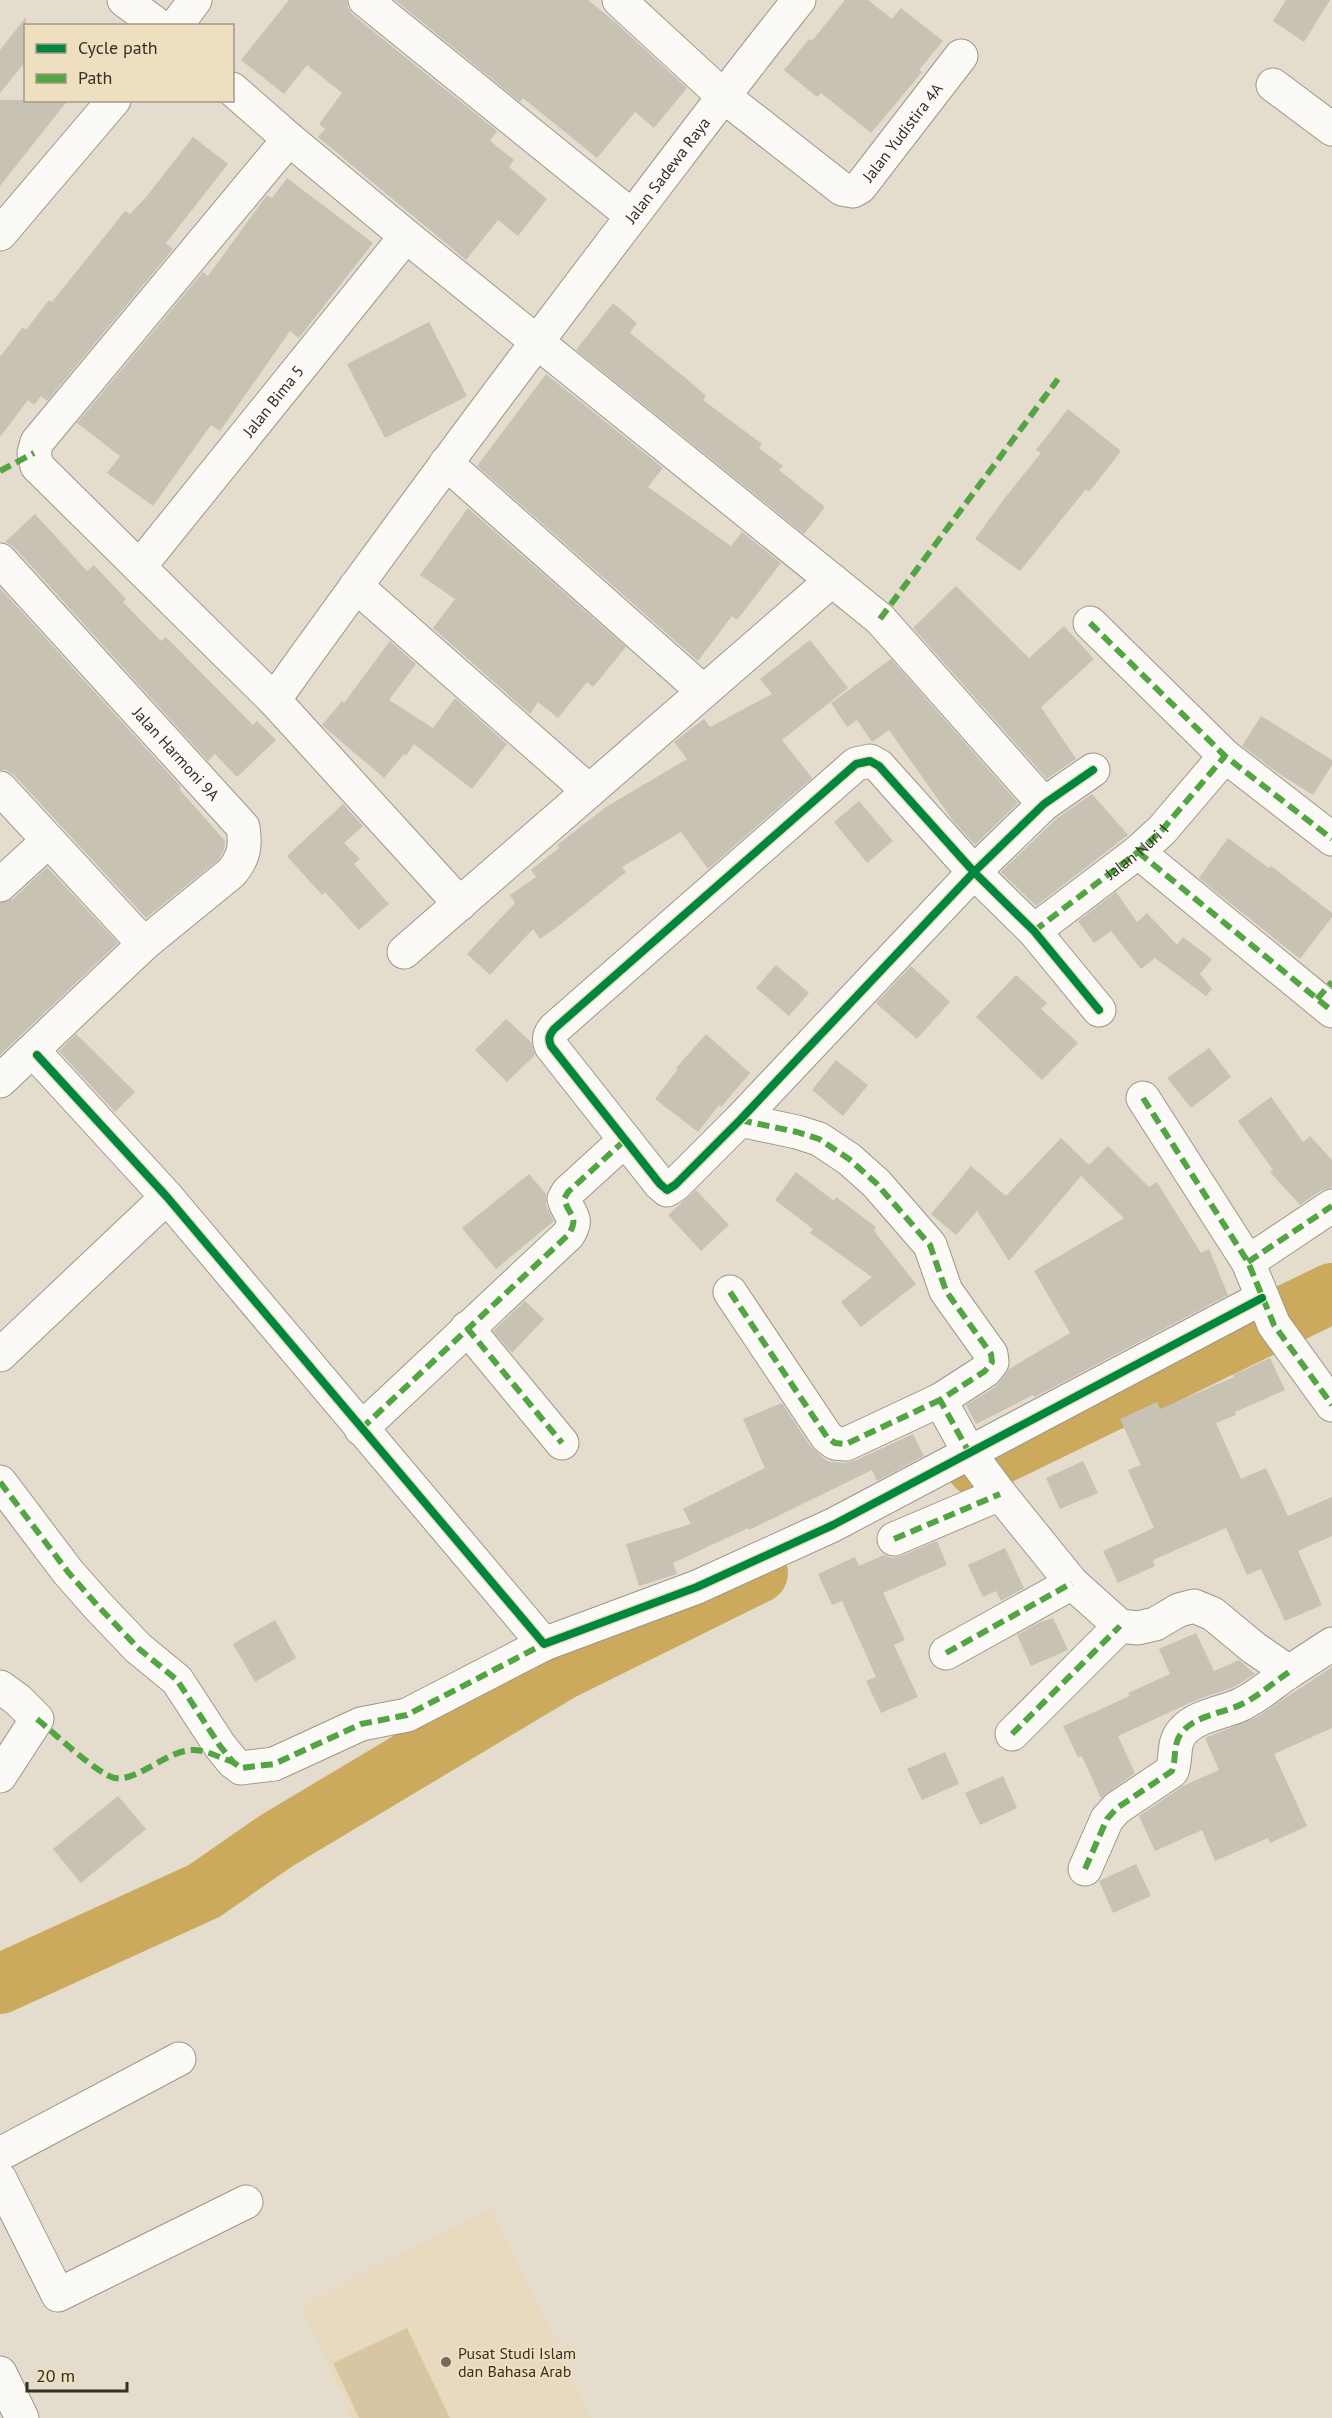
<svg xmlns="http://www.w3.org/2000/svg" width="1332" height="2418" viewBox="0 0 1332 2418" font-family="'PT Sans',sans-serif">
  <rect width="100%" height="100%" fill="#e4dccc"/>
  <!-- built -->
  <path fill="#e8dabe" d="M 492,2208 L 591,2418 L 352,2418 L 301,2306 Z"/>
  <!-- green -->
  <path fill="#d8c6a2" d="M 407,2328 L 450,2418 L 359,2418 L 333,2363 Z"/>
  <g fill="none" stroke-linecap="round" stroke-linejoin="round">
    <!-- river -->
    <g stroke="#cba95d" stroke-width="60">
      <path d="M 976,1466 L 1332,1293"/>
      <path d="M 0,1984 L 204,1891 L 276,1841 L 562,1670 L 758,1573"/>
    </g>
  </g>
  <!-- building -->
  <g fill="#c8c2b5">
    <path d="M 289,0 L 347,0 L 348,7 L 353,15 L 497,131 L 490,141 L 514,160 L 509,167 L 547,199 L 518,236 L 498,220 L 466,260 L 318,137 L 325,129 L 319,124 L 342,93 L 307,65 L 284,94 L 241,60 Z"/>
    <path d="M 395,0 L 588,0 L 615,22 L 687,88 L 654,128 L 635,112 L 597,158 L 523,98 L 520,102 Z"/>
    <path d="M 845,0 L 868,0 L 892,19 L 901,8 L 943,41 L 919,70 L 922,72 L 871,133 L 821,93 L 817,97 L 784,70 L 809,39 L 812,41 Z"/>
    <path d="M 1286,0 L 1330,0 L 1304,42 L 1273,21 Z"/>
    <path d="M 26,17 L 26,61 L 0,93 L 0,50 Z"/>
    <path d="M 0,100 L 68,100 L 0,186 Z"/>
    <path d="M 193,137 L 228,164 L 166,243 L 173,249 L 47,401 L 41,396 L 34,405 L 28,400 L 0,437 L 0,357 L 23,327 L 26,330 L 49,300 L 52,302 L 125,211 L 130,214 L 147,196 Z"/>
    <path d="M 287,178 L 373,243 L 299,338 L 290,331 L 220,431 L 211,425 L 153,506 L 107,473 L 120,456 L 77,423 L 203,272 L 208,276 L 267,195 L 272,198 Z"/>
    <path d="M 613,303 L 637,323 L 630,333 L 688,380 L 706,396 L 703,400 L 762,444 L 759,448 L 783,466 L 779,470 L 825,507 L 804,534 L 576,350 Z"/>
    <path d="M 429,322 L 467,396 L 385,438 L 347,364 Z"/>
    <path d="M 546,374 L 663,468 L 648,487 L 731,546 L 742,532 L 781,563 L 737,620 L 732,616 L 698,661 L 477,466 Z"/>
    <path d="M 1068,409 L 1121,451 L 1089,492 L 1086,489 L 1020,571 L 975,539 L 1004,499 L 1041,453 L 1036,450 Z"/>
    <path d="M 468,508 L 626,647 L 593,687 L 587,682 L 558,718 L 538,702 L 530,714 L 433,628 L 455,599 L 420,575 Z"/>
    <path d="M 35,514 L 87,571 L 94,565 L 126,599 L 123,602 L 161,641 L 166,637 L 253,725 L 257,721 L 276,740 L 237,777 L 215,754 L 208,761 L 14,547 L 5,542 Z"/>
    <path d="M 956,586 L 1029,658 L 1064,626 L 1094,659 L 1041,707 L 1076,759 L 1047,779 L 913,628 Z"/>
    <path d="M 0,588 L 181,787 L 179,789 L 225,841 L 224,850 L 218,860 L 146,918 L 14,775 L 6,770 L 0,770 Z"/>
    <path d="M 810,640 L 848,688 L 782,740 L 812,778 L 708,869 L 681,832 L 622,867 L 626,872 L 561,924 L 540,939 L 533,929 L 490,975 L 467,954 L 515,903 L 510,895 L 536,877 L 531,870 L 559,848 L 557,845 L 606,807 L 687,759 L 674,742 L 704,719 L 710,727 L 772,694 L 760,679 Z"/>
    <path d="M 390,641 L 416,664 L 389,700 L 433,728 L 455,698 L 507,744 L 472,789 L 414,744 L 406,756 L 404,754 L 384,778 L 322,725 L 342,701 L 344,703 Z"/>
    <path d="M 891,659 L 1018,803 L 975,845 L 954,822 L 889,730 L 872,742 L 857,720 L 847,727 L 831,703 Z"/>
    <path d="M 1261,716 L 1332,760 L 1332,765 L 1313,795 L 1278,773 L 1242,746 Z"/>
    <path d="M 1092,794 L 1128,835 L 1036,906 L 1001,872 L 1056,819 Z"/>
    <path d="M 859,801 L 893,841 L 867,863 L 834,822 Z"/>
    <path d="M 343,804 L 363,826 L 344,843 L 360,859 L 354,864 L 389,904 L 359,930 L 325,892 L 322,895 L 287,856 Z"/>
    <path d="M 1228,838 L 1269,868 L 1271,866 L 1332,913 L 1332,917 L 1300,959 L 1199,878 Z"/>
    <path d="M 47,867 L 118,943 L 0,1055 L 0,903 L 13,899 Z"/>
    <path d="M 1116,892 L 1137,922 L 1147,913 L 1177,945 L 1183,937 L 1212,959 L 1200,974 L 1212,989 L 1206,996 L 1155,958 L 1141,969 L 1111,931 L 1094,943 L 1078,921 Z"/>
    <path d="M 776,965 L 809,993 L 789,1016 L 756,988 Z"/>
    <path d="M 911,966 L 950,1002 L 917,1039 L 876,1003 Z"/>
    <path d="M 1016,975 L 1047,1003 L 1041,1009 L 1078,1043 L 1042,1080 L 976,1017 Z"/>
    <path d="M 506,1019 L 531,1042 L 535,1055 L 507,1082 L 475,1050 Z"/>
    <path d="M 76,1034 L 135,1092 L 115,1112 L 59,1051 Z"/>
    <path d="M 706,1034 L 750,1073 L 721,1107 L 719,1105 L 698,1132 L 655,1099 L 678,1069 L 676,1068 Z"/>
    <path d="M 1209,1048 L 1231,1077 L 1191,1108 L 1167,1078 Z"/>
    <path d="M 836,1060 L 868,1085 L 843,1116 L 812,1090 Z"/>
    <path d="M 1271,1097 L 1303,1142 L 1310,1136 L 1332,1160 L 1332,1187 L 1322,1190 L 1300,1205 L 1270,1172 L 1273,1170 L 1238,1121 Z"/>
    <path d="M 1061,1138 L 1089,1165 L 1108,1146 L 1149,1187 L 1157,1182 L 1201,1253 L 1209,1249 L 1228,1295 L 1035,1397 L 1033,1395 L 976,1424 L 966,1405 L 995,1387 L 1009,1369 L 1070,1333 L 1034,1271 L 1124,1218 L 1081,1176 L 1009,1261 L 977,1211 L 956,1235 L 931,1214 L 971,1166 L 1006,1196 Z"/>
    <path d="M 796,1172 L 834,1201 L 836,1197 L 876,1227 L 874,1231 L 916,1284 L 861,1327 L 841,1302 L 872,1277 L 810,1233 L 813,1229 L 775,1200 Z"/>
    <path d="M 529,1174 L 546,1194 L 546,1205 L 554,1221 L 496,1269 L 462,1228 Z"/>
    <path d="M 696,1190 L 729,1225 L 701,1251 L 668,1215 Z"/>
    <path d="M 525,1301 L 544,1319 L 512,1353 L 493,1331 Z"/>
    <path d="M 1270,1358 L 1285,1390 L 1235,1412 L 1236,1415 L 1216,1423 L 1241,1479 L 1266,1468 L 1288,1516 L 1332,1497 L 1332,1536 L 1298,1551 L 1322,1605 L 1285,1621 L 1261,1569 L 1247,1575 L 1226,1528 L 1153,1560 L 1155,1566 L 1118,1583 L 1103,1551 L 1154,1528 L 1128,1470 L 1141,1465 L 1120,1419 L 1157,1402 L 1160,1409 L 1234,1377 L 1233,1375 Z"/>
    <path d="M 782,1403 L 811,1447 L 827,1461 L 844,1463 L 854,1461 L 913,1434 L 924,1456 L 877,1481 L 872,1470 L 749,1530 L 748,1528 L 673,1563 L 677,1574 L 639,1586 L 626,1544 L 691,1524 L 683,1509 L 765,1468 L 743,1419 Z"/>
    <path d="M 1083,1461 L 1098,1493 L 1060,1509 L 1046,1478 Z"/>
    <path d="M 937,1541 L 947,1565 L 883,1593 L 905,1640 L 894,1645 L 918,1697 L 881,1713 L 866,1681 L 876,1677 L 842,1601 L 832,1605 L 818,1574 L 855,1557 L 859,1566 L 884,1555 L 892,1558 L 901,1556 Z"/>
    <path d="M 1005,1548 L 1024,1588 L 1001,1601 L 996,1591 L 983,1597 L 968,1565 Z"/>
    <path d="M 1053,1618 L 1068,1650 L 1031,1666 L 1017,1635 L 1040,1622 Z"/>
    <path d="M 275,1620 L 296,1658 L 255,1682 L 233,1644 Z"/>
    <path d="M 1196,1633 L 1214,1671 L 1239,1660 L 1255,1674 L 1234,1687 L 1196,1700 L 1118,1736 L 1135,1773 L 1101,1798 L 1082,1756 L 1078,1757 L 1063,1726 L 1130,1696 L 1128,1693 L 1170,1674 L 1159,1649 Z"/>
    <path d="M 1332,1667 L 1332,1728 L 1274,1754 L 1307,1826 L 1270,1843 L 1268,1838 L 1215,1861 L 1202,1830 L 1155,1851 L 1139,1816 L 1183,1786 L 1219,1770 L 1205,1738 L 1257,1717 Z"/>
    <path d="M 945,1752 L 959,1784 L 922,1800 L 907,1769 Z"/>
    <path d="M 1003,1776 L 1017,1808 L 980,1825 L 965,1793 Z"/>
    <path d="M 118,1796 L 146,1829 L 81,1883 L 53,1849 Z"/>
    <path d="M 1136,1864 L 1151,1896 L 1113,1913 L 1099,1881 Z"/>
  </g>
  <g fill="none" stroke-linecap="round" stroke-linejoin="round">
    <!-- minor casing -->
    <g stroke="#9d978a" stroke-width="35">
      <g id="minor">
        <path d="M 124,0 L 159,26"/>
        <path d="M 365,0 L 632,216"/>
        <path id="s1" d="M 619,0 L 722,95 L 842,189 L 853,191 L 860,187 L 961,56"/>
        <path d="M 176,26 L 195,0"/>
        <path d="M 1273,85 L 1332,129"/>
        <path d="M 232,89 L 289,139 L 406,236 L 880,619 L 1044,804"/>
        <path d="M 289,139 L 37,442 L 34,453 L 37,466 L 274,700 L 460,904"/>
        <path d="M 0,234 L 114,100"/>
        <path d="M 446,463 L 703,691"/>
        <path id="s2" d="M 0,560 L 243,827 C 246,847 244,858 231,873 L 144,944"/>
        <path id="s3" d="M 140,566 L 406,236"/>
        <path d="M 356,586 L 589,791"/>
        <path d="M 1090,623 L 1225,756 L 1332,839"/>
        <path id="s4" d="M 274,700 C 390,538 509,378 630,219 C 686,146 741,72 799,0"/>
        <path d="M 1093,770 L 1044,804 L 974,872 L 740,1120 L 675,1185 L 667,1190 L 660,1184 L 551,1046 C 548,1039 549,1035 554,1029 L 856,764 L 870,761 L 879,766 L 974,872 L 1034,931 L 1099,1010"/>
        <path d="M 0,788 L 144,944 L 0,1081"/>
        <path d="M 1138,852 L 1332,1011"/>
        <path d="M 0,885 L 48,841"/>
        <path id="s5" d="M 1034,931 L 1138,852 L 1162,830 L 1225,756"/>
        <path d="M 404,952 L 832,580"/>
        <path d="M 37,1055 L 167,1197 L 544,1644 L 697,1587 L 833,1525 L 1262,1298"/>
        <path d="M 1143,1098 L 1248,1262 L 1274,1325 L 1332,1405"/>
        <path d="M 740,1120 L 797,1132 L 819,1139 L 849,1159 L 876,1183 L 930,1245 L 946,1291 L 991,1354 L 992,1362 L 985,1371 L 940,1400 L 970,1454 L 1000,1494 L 1072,1583 L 1120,1626 L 1138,1628 L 1155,1624 L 1179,1610 L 1194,1606 L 1213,1614 L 1254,1648 L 1289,1672 L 1332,1644"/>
        <path d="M 1248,1262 L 1332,1206"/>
        <path d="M 730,1292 L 827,1437 L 835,1443 L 846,1444 L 940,1400"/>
        <path d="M 467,1328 L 562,1443"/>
        <path d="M 0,1355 L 167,1197"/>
        <path d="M 361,1429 L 568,1235 C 580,1217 569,1216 564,1199 L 568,1192 L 625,1140"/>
        <path d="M 0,1482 L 68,1572 L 98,1606 L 138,1648 L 177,1680 L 220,1746 L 233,1762 L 241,1768 L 274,1764 L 361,1724 L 407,1715 L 544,1644"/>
        <path d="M 894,1539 L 1000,1494"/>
        <path d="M 946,1653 L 1072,1583"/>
        <path d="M 0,1687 L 18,1700 L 37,1719 L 0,1776"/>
        <path d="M 1012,1734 L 1120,1626"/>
        <path d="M 1085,1869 L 1107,1819 L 1117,1808 L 1172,1771 C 1177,1757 1172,1743 1183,1731 C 1197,1715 1224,1713 1242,1704 C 1259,1696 1274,1682 1289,1672"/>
        <path d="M 0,2154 L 179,2059"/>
        <path d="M 0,2179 L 58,2295 L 246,2202"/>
        <path d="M 0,2373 L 22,2418"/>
      </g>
    </g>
    <!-- minor -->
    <use href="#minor" stroke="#fbfaf7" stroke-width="33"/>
    <!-- quiet -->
    <g stroke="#53a442" stroke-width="6" stroke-dasharray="12 6" stroke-linecap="butt">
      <path d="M 0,471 L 34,453"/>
      <path d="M 880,619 L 1058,379"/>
      <path d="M 1090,623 L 1225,756 L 1332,839"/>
      <path d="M 1138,852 L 1332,1011"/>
      <path d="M 1034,931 L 1138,852 L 1162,830 L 1225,756"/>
      <path d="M 1317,999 L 1332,982"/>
      <path d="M 1143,1098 L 1248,1262 L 1274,1325 L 1332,1405"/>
      <path d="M 740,1120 L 797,1132 L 819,1139 L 849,1159 L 876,1183 L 930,1245 L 946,1291 L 991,1354 L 992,1362 L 985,1371 L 940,1400 L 970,1454"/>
      <path d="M 1248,1262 L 1332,1206"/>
      <path d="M 730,1292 L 827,1437 L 835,1443 L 846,1444 L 940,1400"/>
      <path d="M 467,1328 L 562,1443"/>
      <path d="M 361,1429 L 568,1235 C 580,1217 569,1216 564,1199 L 568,1192 L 625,1140"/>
      <path d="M 0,1482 L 68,1572 L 98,1606 L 138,1648 L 177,1680 L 220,1746 L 233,1762 L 241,1768 L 274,1764 L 361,1724 L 407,1715 L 544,1644"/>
      <path d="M 894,1539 L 1000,1494"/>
      <path d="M 946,1653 L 1072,1583"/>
      <path d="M 37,1719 C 53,1732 98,1775 115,1778 C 137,1782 167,1750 193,1750 C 207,1750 220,1758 233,1762"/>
      <path d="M 1012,1734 L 1120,1626"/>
      <path d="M 1085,1869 L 1107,1819 L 1117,1808 L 1172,1771 C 1177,1757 1172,1743 1183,1731 C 1197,1715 1224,1713 1242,1704 C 1259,1696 1274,1682 1289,1672"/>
    </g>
    <!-- cycleway casing -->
    <g stroke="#efdfc1" stroke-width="11">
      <g id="cycleway">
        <path d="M 1093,770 L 1044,804 L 974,872 L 740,1120 L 675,1185 L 667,1190 L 660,1184 L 551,1046 C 548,1039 549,1035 554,1029 L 856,764 L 870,761 L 879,766 L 974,872 L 1034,931 L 1099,1010"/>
        <path d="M 37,1055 L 167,1197 L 544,1644 L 697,1587 L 833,1525 L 1262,1298"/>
      </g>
    </g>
    <!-- cycleway -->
    <use href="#cycleway" stroke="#00873e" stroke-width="8"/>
  </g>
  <!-- markers -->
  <circle fill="#726c5f" stroke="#efdfc1" stroke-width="2" cx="446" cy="2362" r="6"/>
  <g text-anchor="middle" stroke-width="4.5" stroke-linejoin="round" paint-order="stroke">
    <!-- street labels -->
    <g font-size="16" fill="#352f24" stroke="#efdfc1">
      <text dy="6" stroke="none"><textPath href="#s1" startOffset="381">Jalan Yudistira 4A</textPath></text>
      <text dy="6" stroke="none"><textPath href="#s4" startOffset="660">Jalan Sadewa Raya</textPath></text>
      <text dy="6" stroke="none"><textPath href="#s3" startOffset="212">Jalan Bima 5</textPath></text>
      <text dy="6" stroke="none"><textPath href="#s2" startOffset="262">Jalan Harmoni 9A</textPath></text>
      <text dy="6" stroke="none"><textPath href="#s5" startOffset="130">Jalan Nuri I</textPath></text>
    </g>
    <!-- poi labels -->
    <g font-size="16" fill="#352f24" stroke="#efdfc1" text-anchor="start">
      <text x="458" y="2359">Pusat Studi Islam<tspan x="458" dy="18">dan Bahasa Arab</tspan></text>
    </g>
  </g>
  <!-- legend -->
  <rect x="24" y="24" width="210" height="78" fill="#efdfc1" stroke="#a59982" stroke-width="1.5"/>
  <rect x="36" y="44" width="30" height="9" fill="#00873e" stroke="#a59982" stroke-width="1.5"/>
  <text x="78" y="54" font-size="18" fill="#352f24">Cycle path</text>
  <rect x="36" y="74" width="30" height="9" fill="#53a442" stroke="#a59982" stroke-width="1.5"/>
  <text x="78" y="84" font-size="18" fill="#352f24">Path</text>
  <!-- scale -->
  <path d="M27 2382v9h100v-9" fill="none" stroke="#352f24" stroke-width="3"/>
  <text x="36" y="2382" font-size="18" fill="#352f24" stroke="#efdfc1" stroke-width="4.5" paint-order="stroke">20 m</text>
</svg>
